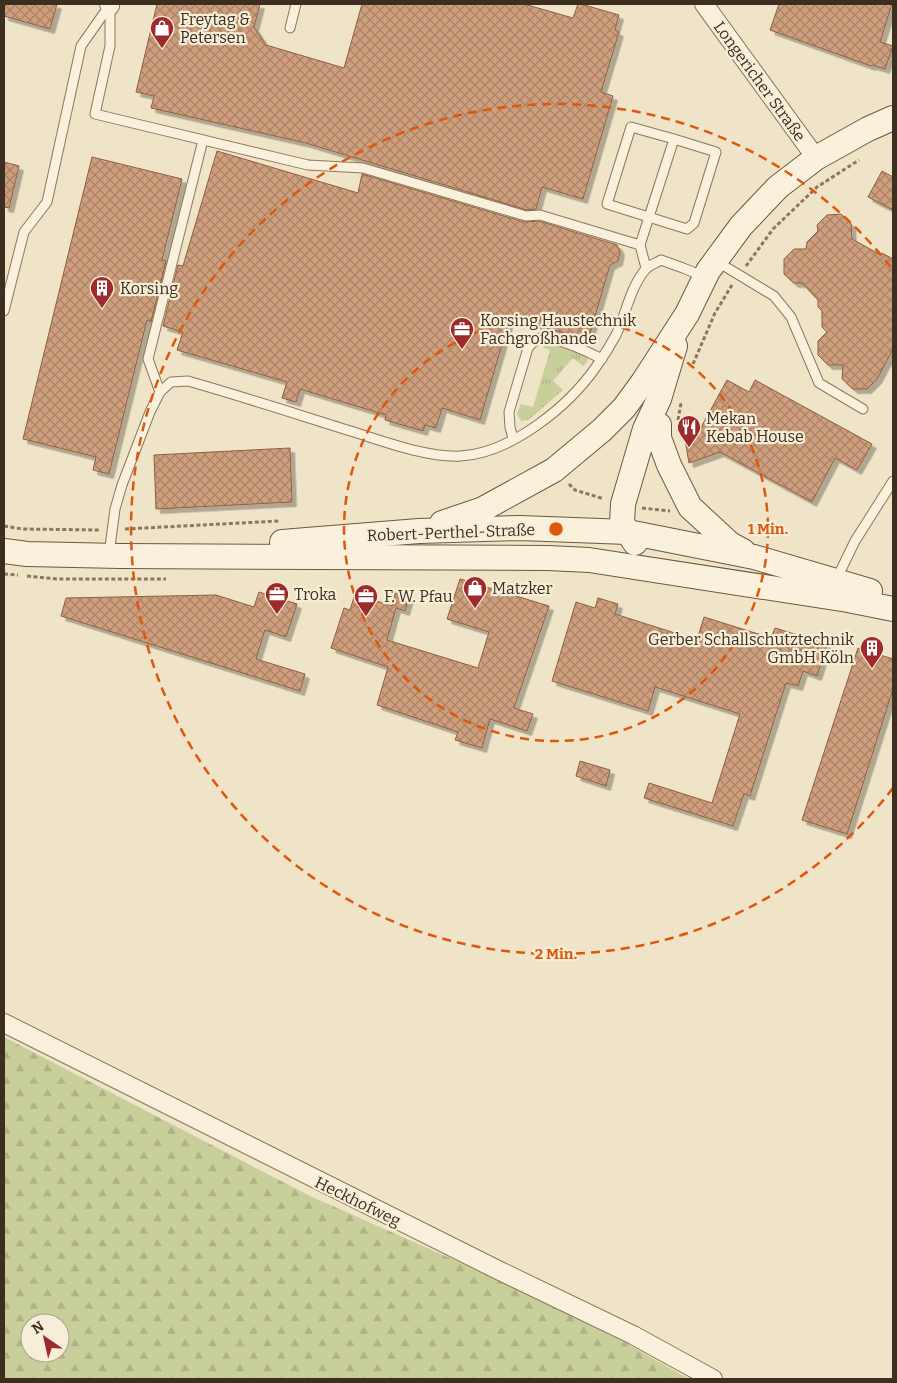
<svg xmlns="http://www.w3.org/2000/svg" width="897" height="1383" viewBox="0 0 897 1383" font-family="Bitter,serif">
  <defs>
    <pattern id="grass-tufts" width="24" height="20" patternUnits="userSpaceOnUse" patternTransform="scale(1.25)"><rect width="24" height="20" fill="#c9cf9b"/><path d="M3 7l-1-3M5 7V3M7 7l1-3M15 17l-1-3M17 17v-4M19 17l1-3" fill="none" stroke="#aeb285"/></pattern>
    <pattern id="forest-firs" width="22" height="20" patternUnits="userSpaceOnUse" patternTransform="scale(1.25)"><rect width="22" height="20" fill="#c9cf9b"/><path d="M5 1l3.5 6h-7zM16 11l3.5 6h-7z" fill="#aeb285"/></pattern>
    <pattern id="building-cross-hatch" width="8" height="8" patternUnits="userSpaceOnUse" patternTransform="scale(1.25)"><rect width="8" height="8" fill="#cf9f7d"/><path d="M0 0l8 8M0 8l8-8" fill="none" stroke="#a98266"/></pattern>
    <filter id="shadow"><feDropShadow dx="4.5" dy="4.5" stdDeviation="0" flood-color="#0004"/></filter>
  </defs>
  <rect width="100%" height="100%" fill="#f0e4c8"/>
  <!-- grass -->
  <path fill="url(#grass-tufts)" d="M 548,343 L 585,354 L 588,358 L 587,362 L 583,366 L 573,358 L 553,381 L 563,390 L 532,417 L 528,420 L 521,421 L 517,414 L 521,404 L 533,407 L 550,350 L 543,347 L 544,345 Z"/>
  <!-- forest -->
  <path fill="url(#forest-firs)" fill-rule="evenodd" d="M 4,1037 L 310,1196 L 493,1277 L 624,1342 L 689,1379 L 4,1379 ZM 30,1323 L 60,1323 L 60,1353 L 30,1353 Z"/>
  <!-- building -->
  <g fill="url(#building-cross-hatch)" stroke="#8d5f41" filter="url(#shadow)">
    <path d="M 4,4 L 57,4 L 50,29 L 4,16 Z"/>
    <path d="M 157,4 L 260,4 L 254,27 L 266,45 L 344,68 L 362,4 L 524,4 L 573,18 L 578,4 L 581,4 L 619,15 L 615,30 L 619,32 L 601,92 L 613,96 L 583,199 L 542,187 L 536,209 L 527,210 L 306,143 L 151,108 L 154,96 L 136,92 Z"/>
    <path d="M 779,4 L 892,4 L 880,42 L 893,46 L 885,69 L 872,65 L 871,66 L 770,30 Z"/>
    <path d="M 217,151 L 358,193 L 362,174 L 524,222 L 539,221 L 617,245 L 620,251 L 618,261 L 610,265 L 588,340 L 510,317 L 480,420 L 442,408 L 436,428 L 425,425 L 423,431 L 385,420 L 386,415 L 300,389 L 296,402 L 282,398 L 287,382 L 177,350 L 183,332 L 163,326 L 178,265 L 183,266 Z"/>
    <path d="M 92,157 L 182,179 L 162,260 L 166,261 L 151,322 L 147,320 L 109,474 L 93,470 L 96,457 L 23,439 Z"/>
    <path d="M 4,162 L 19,166 L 9,208 L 4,207 Z"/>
    <path d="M 882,171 L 893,177 L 893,210 L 868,197 Z"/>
    <path d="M 841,214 L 851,224 L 852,239 L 881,255 L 882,253 L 893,259 L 893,349 L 877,379 L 867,389 L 853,389 L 842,379 L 843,365 L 828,365 L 818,355 L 818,341 L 827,332 L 822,327 L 822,311 L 818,307 L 818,300 L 802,283 L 794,283 L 784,274 L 784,259 L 794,249 L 806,249 L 807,242 L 818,231 L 817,225 L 827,215 Z"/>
    <path d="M 727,380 L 749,392 L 755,380 L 872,444 L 857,470 L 835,458 L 812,502 L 720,452 L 689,463 L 684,434 L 694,440 Z"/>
    <path d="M 290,448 L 292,502 L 156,509 L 154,455 Z"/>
    <path d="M 460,579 L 549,606 L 514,708 L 533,714 L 527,731 L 490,719 L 482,748 L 455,740 L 458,732 L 377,705 L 388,667 L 331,648 L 344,608 L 350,610 L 355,594 L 392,606 L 395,593 L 409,597 L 405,611 L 396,608 L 387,640 L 478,668 L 489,632 L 447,619 Z"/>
    <path d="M 259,592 L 297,604 L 286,637 L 265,630 L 256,659 L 305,674 L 300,691 L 61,616 L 66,598 L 216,595 L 254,607 Z"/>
    <path d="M 598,598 L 618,604 L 615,614 L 697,640 L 704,617 L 771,638 L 775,628 L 827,644 L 817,676 L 803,671 L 798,686 L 786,683 L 750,796 L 744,794 L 733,826 L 644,798 L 649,783 L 712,803 L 740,714 L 655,687 L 648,711 L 552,681 L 576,602 L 595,608 Z"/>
    <path d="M 858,648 L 893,659 L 893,689 L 847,834 L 802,820 Z"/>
    <path d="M 580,761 L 610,770 L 606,786 L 576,776 Z"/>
  </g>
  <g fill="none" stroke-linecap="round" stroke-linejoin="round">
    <!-- lane casing -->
    <g stroke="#8d765c" stroke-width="11">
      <g id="lane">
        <path d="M 110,6 L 110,46 L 95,114 L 308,165 L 363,168 L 526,216 L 540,215 L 640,245"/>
        <path d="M 290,28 L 296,4"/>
        <path d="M 716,261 L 774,296 L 791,317 L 819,383 L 863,409"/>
        <path d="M 646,268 L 640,245 L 674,139 L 716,152 L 694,223 L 687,229 L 607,204 L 631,127 L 674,139"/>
        <path d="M 4,311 L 24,232 L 47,202 L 81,46 L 109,6"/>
        <path d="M 160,392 L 148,359 L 203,140"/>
        <path d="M 513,439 L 510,427 L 509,412 L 528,348 C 532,343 537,337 544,338 C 558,338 589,352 602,359"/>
        <path d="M 109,554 L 115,509 L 122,485 L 150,412 L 160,392 L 171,382 L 188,381 C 244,397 299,415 354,432 C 385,442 429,458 461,456 C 511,453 568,407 596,367 C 603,357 610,346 616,335 C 626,314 630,288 645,270 C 649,265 656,263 661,260 L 683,268 L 705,277"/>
        <path d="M 836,580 L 855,541 L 893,481"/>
      </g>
    </g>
    <!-- street casing -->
    <g stroke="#8d765c" stroke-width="20">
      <g id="street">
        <path d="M 109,4 L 110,6"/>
        <path d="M 704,4 L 816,158"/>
        <path d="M 4,1023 L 498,1270 L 633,1335 L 713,1379"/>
      </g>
    </g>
    <!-- secondary casing -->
    <g stroke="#6f573f" stroke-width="26">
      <g id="secondary">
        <path d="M 659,425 L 659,438 L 669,465 L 690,507 L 730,544 L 743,551"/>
        <path d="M 442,523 L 483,509 L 554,470 L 602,430 L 624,408 L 643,382 L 687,314 L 708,271 L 741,226 L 778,187 L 816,158 L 868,129 L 893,118"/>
        <path d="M 282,542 L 419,531 L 520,528 L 628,532 L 754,557 L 870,591"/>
        <path d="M 635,543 L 622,523 L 623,504 L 645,429 L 659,399 L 675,346"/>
        <path d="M 4,551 L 27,554 L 120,556 L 548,558 L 589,560 L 848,600 L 893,609"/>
      </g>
    </g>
    <!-- path -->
    <g stroke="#8d765c" stroke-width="3" stroke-dasharray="4 2.5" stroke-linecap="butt">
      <path d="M 746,266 L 773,229 L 817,187 L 859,160"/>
      <path d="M 693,364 L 715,313 L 732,285"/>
      <path d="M 678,420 L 681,403"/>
      <path d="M 569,484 L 575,490 L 604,499"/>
      <path d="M 642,508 L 670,511"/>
      <path d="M 4,526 L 22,529 L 99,530"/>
      <path d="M 125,529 L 279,521"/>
      <path d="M 4,574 L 18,575"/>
      <path d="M 27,576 L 57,579 L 166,579"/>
    </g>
    <!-- lane -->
    <use href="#lane" stroke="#faf1dc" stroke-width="9"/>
    <!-- street -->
    <use href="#street" stroke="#faf1dc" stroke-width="18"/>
    <!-- secondary -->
    <use href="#secondary" stroke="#faf1dc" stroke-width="24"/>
  </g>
  <!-- distance rings -->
  <g fill="none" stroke="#df570d" stroke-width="2.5" stroke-dasharray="9 6">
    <circle cx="556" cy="529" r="212"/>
    <path d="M893 788A425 425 0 1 1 893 270"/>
  </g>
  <!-- icons -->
  <defs>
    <g id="shop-pin" transform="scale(1.25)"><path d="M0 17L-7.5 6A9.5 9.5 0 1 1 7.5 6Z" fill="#9e2a2b" stroke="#f7eed8"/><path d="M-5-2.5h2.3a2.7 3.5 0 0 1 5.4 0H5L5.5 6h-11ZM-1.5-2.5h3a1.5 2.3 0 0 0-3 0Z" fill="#fff"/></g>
    <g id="building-pin" transform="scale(1.25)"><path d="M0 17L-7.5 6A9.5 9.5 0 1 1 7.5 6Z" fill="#9e2a2b" stroke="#f7eed8"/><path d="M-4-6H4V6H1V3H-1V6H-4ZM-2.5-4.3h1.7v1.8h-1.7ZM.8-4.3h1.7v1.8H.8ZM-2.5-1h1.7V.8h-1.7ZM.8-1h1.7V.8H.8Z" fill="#fff"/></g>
    <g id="office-pin" transform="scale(1.25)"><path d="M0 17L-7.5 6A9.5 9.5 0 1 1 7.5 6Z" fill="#9e2a2b" stroke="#f7eed8"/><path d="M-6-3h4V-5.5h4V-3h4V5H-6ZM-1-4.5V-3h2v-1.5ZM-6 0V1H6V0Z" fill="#fff"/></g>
    <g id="restaurant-pin" transform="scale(1.25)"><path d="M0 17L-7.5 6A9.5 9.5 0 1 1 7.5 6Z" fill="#9e2a2b" stroke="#f7eed8"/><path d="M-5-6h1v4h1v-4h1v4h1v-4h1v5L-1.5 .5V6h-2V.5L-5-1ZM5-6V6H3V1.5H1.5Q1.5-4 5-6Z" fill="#fff"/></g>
  </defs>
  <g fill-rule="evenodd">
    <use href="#shop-pin" x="162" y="28"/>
    <use href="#building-pin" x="102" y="288"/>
    <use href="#office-pin" x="462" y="329"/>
    <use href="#restaurant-pin" x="689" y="427"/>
    <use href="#shop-pin" x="475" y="588"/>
    <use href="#office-pin" x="277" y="594"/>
    <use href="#office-pin" x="366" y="596"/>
    <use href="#building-pin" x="872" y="648"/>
  </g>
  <g text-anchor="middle" stroke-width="4.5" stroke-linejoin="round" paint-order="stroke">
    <!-- poi labels -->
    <g font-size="16" fill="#3d2e20" stroke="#f7eed8" text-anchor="start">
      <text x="180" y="25">Freytag &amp;<tspan x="180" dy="18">Petersen</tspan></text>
      <text x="120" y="294">Korsing</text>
      <text x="480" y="326">Korsing Haustechnik<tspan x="480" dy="18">Fachgroßhande</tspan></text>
      <text x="706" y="424">Mekan<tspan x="706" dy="18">Kebab House</tspan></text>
      <text x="492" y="594">Matzker</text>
      <text x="294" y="600">Troka</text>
      <text x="384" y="602">F. W. Pfau</text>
      <text x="854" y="645" text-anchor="end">Gerber Schallschutztechnik<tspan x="854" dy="18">GmbH Köln</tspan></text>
    </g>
    <!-- street labels -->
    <g font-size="16" fill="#3d2e20" stroke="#f7eed8">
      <text transform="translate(760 81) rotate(54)" y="6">Longericher Straße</text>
      <text transform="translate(451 532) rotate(-2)" y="6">Robert-Perthel-Straße</text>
      <text transform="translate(358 1201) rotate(26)" y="6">Heckhofweg</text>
    </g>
  </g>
  <circle cx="556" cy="529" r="8" fill="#df570d" stroke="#f7eed8" stroke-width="2.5"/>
  <g font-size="15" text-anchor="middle" font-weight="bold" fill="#df570d" stroke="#f7eed8" stroke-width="4.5" stroke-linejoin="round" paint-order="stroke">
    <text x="768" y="534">1 Min.</text>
    <text x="556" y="959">2 Min.</text>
  </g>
  <!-- border -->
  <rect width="897" height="1383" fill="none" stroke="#3d2e20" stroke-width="10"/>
  <!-- north arrow -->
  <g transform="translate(45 1338) rotate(326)"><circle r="24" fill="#f7eed8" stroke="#ada18e"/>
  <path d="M0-4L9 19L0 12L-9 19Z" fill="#9e2a2b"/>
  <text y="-8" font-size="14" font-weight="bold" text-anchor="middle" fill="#3d2e20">N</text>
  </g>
</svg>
